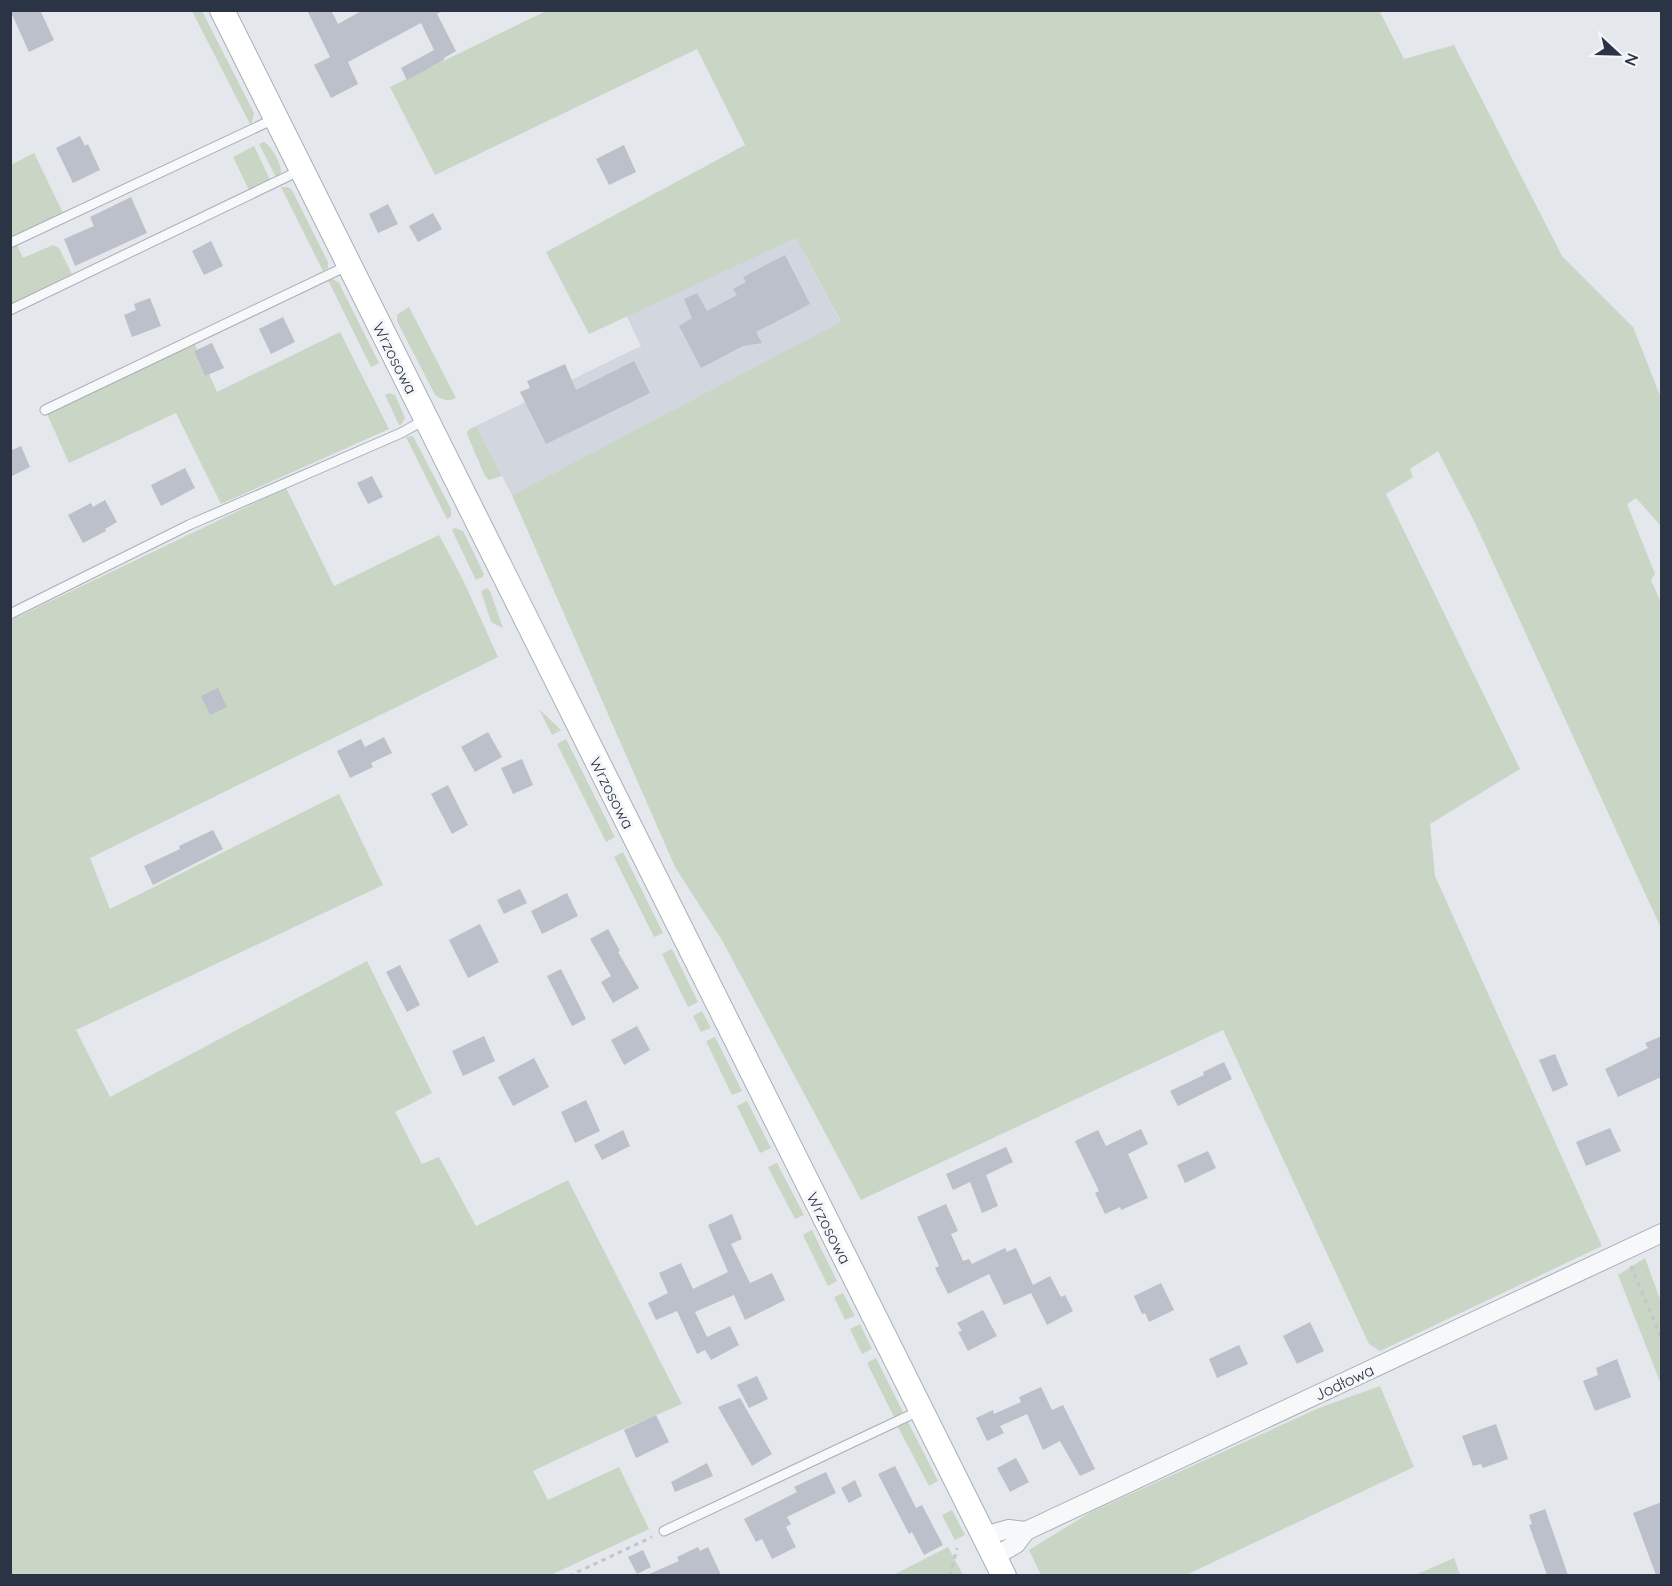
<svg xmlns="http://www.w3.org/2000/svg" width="1672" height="1586" viewBox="0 0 1672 1586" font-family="Quicksand,sans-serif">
  <rect width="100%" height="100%" fill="#e4e7ec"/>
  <!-- built -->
  <path fill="#d2d6de" d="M 796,238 L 841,323 L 512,495 L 476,426 L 641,346 L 626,315 Z"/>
  <!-- green -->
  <g fill="#c9d6c5">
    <path d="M 548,10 L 1379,10 L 1404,59 L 1454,45 L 1562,256 L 1633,327 L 1661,398 L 1661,526 L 1636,498 L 1627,504 L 1655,574 L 1651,580 L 1661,603 L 1661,928 L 1475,523 L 1438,451 L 1410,469 L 1413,477 L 1386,494 L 1520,769 L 1430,824 L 1435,876 L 1602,1246 L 1380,1351 L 1369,1344 L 1223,1030 L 861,1200 L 723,942 L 675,867 L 512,495 L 841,322 L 796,238 L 589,334 L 546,252 L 745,145 L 697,49 L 435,175 L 390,87 Z"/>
    <path d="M 192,11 L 202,11 L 254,113 L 251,126 Z"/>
    <path d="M 264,142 C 272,147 281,163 281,173 L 276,177 L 259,144 Z"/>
    <path d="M 254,146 L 271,182 L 250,192 L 233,157 Z"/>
    <path d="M 34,153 L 63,213 L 11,239 L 11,165 Z"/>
    <path d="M 281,187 L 288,187 L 292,190 L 328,262 L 328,268 L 323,271 Z"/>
    <path d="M 17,245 L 23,258 L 53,245 L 59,248 L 72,274 L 11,304 L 11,248 Z"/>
    <path d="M 333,279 L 339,283 L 379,363 L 371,367 L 328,280 Z"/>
    <path d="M 409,307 L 456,398 C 448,402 443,400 435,395 L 397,321 L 397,315 Z"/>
    <path d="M 340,332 L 389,429 L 221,504 L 176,413 L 69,463 L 47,414 L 194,343 L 197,349 L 194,351 L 205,376 L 209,374 L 217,392 Z"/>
    <path d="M 389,393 L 395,395 L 405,418 L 401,425 L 399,425 L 385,395 Z"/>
    <path d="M 476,426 L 502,476 L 489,480 L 485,476 L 467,434 L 468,430 Z"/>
    <path d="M 413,436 L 451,509 L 451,517 L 447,519 L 406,437 Z"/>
    <path d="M 286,488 L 334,586 L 439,535 L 464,582 L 498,657 L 90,858 L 110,909 L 339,794 L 383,885 L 76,1030 L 110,1097 L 367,961 L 432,1093 L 395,1112 L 422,1164 L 439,1157 L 476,1226 L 568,1180 L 682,1404 L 605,1437 L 533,1471 L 548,1500 L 619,1467 L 649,1529 L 551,1575 L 11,1576 L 11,620 Z"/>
    <path d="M 455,528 L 463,531 L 484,574 L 483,577 L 476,580 L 452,530 Z"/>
    <path d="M 487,588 L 490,591 L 503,628 L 491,622 L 481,591 Z"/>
    <path d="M 539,709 L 561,730 L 552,735 Z"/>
    <path d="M 566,739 L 615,837 L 606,842 L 557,744 Z"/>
    <path d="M 623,852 L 663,933 L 654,937 L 614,857 Z"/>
    <path d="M 672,949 L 698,1002 L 688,1007 L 662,954 Z"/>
    <path d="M 702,1011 L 711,1028 L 701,1032 L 693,1016 Z"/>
    <path d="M 715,1037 L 742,1091 L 732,1095 L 706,1041 Z"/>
    <path d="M 747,1101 L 771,1148 L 760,1153 L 737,1106 Z"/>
    <path d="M 777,1163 L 804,1215 L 795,1219 L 768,1167 Z"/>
    <path d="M 812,1230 L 837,1281 L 828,1286 L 803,1235 Z"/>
    <path d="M 1645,1258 L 1661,1302 L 1661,1384 L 1618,1275 Z"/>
    <path d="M 843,1293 L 855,1316 L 845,1320 L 834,1297 Z"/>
    <path d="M 860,1324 L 872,1349 L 862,1354 L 850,1329 Z"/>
    <path d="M 876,1358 L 903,1412 L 894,1417 L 867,1363 Z"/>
    <path d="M 1380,1386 L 1414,1467 L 1186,1575 L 1041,1575 L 1029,1550 L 1091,1512 L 1319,1408 Z"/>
    <path d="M 908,1422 L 938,1481 L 929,1486 L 898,1427 Z"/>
    <path d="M 952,1510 L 965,1535 L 955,1540 L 942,1515 Z"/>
    <path d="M 948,1547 L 963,1575 L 893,1575 Z"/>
    <path d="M 1454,1558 L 1460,1575 L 1415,1575 Z"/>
  </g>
  <!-- building -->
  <g fill="#bbc0ca">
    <path d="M 10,10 L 40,10 L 54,40 L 29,52 Z"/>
    <path d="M 307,10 L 331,10 L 338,24 L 363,10 L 444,10 L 437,14 L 456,51 L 444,58 L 444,60 L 407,80 L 401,68 L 434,50 L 421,23 L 348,62 L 358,84 L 331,98 L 314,65 L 330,57 Z"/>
    <path d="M 80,136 L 85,146 L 88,144 L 100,170 L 73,183 L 56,148 Z"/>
    <path d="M 624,145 L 636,172 L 609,185 L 596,159 Z"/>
    <path d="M 131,197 L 147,233 L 75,266 L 64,239 L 94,226 L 90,217 Z"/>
    <path d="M 388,204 L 398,224 L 378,233 L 369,214 Z"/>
    <path d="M 433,213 L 442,229 L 418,242 L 409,226 Z"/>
    <path d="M 211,241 L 223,266 L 204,275 L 192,251 Z"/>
    <path d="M 785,255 L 810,304 L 756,332 L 762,343 L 743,346 L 701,368 L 679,326 L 692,318 L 684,299 L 697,293 L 707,311 L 737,295 L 733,289 L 746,282 L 743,277 Z"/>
    <path d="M 150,298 L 161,326 L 132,337 L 124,315 L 136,310 L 134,304 Z"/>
    <path d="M 283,317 L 295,342 L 271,354 L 259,329 Z"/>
    <path d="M 212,343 L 224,368 L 205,376 L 194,351 Z"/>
    <path d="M 634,361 L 650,393 L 546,444 L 520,392 L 530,388 L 527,381 L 565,364 L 576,390 Z"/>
    <path d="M 21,446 L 30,467 L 10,477 L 10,451 Z"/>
    <path d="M 185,468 L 195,488 L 161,506 L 151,485 Z"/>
    <path d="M 372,476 L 383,497 L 368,504 L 357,483 Z"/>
    <path d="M 105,500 L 117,522 L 105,529 L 106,531 L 83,543 L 68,515 L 91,503 L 93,507 Z"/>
    <path d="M 218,688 L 227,707 L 210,715 L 201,696 Z"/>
    <path d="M 488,732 L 502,757 L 475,772 L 461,747 Z"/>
    <path d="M 384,737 L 392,753 L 371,763 L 373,767 L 350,778 L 337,751 L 361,739 L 365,747 Z"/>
    <path d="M 522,759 L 533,785 L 513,794 L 501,768 Z"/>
    <path d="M 448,785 L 468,825 L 452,834 L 431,794 Z"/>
    <path d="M 213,830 L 223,849 L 153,885 L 144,866 L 180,849 L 179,846 Z"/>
    <path d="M 520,889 L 527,903 L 504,914 L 497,900 Z"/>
    <path d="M 567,893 L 578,916 L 542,934 L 531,911 Z"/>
    <path d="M 480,924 L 499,962 L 468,978 L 449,940 Z"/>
    <path d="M 608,929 L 620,951 L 618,952 L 639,988 L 613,1003 L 601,982 L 611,976 L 590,939 Z"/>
    <path d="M 400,965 L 420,1005 L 407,1012 L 386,972 Z"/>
    <path d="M 561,969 L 586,1019 L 572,1026 L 547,976 Z"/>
    <path d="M 637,1026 L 650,1050 L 624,1065 L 611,1040 Z"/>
    <path d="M 484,1036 L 495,1061 L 463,1076 L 452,1051 Z"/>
    <path d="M 1662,1036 L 1662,1079 L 1661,1077 L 1618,1097 L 1605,1069 L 1648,1048 L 1645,1043 Z"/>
    <path d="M 1555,1054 L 1568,1085 L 1553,1092 L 1539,1060 Z"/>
    <path d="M 534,1058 L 549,1087 L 513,1106 L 498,1077 Z"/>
    <path d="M 1224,1062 L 1232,1079 L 1178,1106 L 1170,1091 L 1204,1075 L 1203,1072 Z"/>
    <path d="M 586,1100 L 600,1131 L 575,1143 L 561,1112 Z"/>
    <path d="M 1610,1128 L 1621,1151 L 1586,1166 L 1576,1142 Z"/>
    <path d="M 1141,1129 L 1148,1144 L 1128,1154 L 1148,1198 L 1121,1210 L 1120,1207 L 1105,1214 L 1095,1193 L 1099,1191 L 1075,1141 L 1098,1130 L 1106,1146 Z"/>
    <path d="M 623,1130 L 630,1146 L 602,1160 L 594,1145 Z"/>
    <path d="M 1006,1147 L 1013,1162 L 986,1175 L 998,1206 L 982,1213 L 970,1182 L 953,1190 L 946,1174 Z"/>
    <path d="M 1208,1151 L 1216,1168 L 1185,1183 L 1177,1165 Z"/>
    <path d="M 946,1204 L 958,1231 L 951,1234 L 963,1261 L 969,1259 L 972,1264 L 1005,1248 L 1007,1252 L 1016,1248 L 1033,1285 L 1050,1276 L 1061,1297 L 1065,1295 L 1073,1311 L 1047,1325 L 1031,1293 L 1004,1305 L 989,1274 L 948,1294 L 935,1268 L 939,1266 L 917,1217 Z"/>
    <path d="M 732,1214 L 742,1239 L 731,1244 L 750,1283 L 772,1273 L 785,1300 L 745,1320 L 734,1295 L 695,1312 L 707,1337 L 730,1326 L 739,1345 L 711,1360 L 705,1350 L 697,1354 L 677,1311 L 656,1320 L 648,1303 L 668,1293 L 659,1273 L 681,1263 L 693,1289 L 728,1272 L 708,1225 Z"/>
    <path d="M 1161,1283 L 1174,1310 L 1149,1322 L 1145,1313 L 1142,1314 L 1134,1296 Z"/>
    <path d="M 983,1310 L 997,1336 L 968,1351 L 958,1332 L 962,1331 L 957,1323 Z"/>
    <path d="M 1310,1322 L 1324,1351 L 1297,1364 L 1283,1336 Z"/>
    <path d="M 1239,1345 L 1248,1364 L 1217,1378 L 1209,1359 Z"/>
    <path d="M 1617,1359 L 1631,1397 L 1595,1411 L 1583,1381 L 1598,1375 L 1596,1368 Z"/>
    <path d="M 757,1376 L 768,1399 L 749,1408 L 737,1385 Z"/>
    <path d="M 1041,1387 L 1052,1410 L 1063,1405 L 1095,1469 L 1080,1476 L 1060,1441 L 1043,1450 L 1027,1414 L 1000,1426 L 1004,1433 L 987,1441 L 976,1418 L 993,1410 L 994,1414 L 1021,1402 L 1019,1397 Z"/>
    <path d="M 740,1398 L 772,1454 L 752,1466 L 718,1407 Z"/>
    <path d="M 656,1415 L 669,1442 L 636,1458 L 624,1430 Z"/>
    <path d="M 1496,1424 L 1508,1459 L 1483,1468 L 1481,1464 L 1473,1466 L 1462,1436 Z"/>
    <path d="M 1016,1458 L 1029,1482 L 1010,1492 L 997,1468 Z"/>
    <path d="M 707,1463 L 713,1476 L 675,1492 L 671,1482 Z"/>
    <path d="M 895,1466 L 916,1508 L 922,1505 L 943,1545 L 924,1555 L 912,1532 L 909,1534 L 878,1474 Z"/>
    <path d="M 826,1472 L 836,1493 L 787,1517 L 791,1524 L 786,1527 L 796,1547 L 772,1559 L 762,1539 L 756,1542 L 744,1519 L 797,1492 L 794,1487 Z"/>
    <path d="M 855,1480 L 862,1496 L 849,1503 L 841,1488 Z"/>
    <path d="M 1662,1502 L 1662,1575 L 1656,1575 L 1633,1513 Z"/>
    <path d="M 1545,1509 L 1568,1575 L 1547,1575 L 1529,1525 L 1532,1524 L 1529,1515 Z"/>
    <path d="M 698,1547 L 700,1551 L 708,1547 L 721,1575 L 647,1575 L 679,1561 L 677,1557 Z"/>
    <path d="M 643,1550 L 651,1567 L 637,1574 L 628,1557 Z"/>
  </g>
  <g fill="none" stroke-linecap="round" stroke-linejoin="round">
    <!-- service casing -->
    <g stroke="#a9aeb7" stroke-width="11">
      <g id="service">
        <path d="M 10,243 L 274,119"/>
        <path d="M 10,310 L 301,170"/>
        <path d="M 45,410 L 349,265"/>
        <path d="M 10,614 L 189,525 L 401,433 L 426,419"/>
        <path d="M 664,1531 L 921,1410"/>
      </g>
    </g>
    <!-- minor casing -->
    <g stroke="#a9aeb7" stroke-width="20">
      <g id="minor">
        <path d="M 984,1536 L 1009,1529 L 1026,1531"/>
        <path d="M 994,1557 L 1016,1544 L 1026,1531 L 1662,1233"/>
      </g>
    </g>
    <!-- secondary casing -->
    <g stroke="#a9aeb7" stroke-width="26">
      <path id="secondary" d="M 222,10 L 1004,1576"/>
    </g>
    <!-- path -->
    <g stroke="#c2c5cb" stroke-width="3" stroke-dasharray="4.5 4.5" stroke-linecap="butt">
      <path d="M 1631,1266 L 1662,1340"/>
      <path d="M 569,1576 L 652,1537"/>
      <path d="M 950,1576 L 957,1548"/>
    </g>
    <!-- service -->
    <use href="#service" stroke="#f7f8fa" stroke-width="9"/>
    <!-- minor -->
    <use href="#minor" stroke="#f7f8fa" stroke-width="18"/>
    <!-- secondary -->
    <use href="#secondary" stroke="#fff" stroke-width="24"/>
  </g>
  <g text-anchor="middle" stroke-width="6" stroke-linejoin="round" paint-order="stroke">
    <!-- street labels -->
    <g font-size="16" fill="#2b3445" stroke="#f4f6f9">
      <text transform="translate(395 358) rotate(63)" y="6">Wrzosowa</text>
      <text transform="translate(612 793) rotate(63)" y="6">Wrzosowa</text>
      <text transform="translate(829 1228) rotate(63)" y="6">Wrzosowa</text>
      <text transform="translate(1344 1382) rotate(-25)" y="6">Jodłowa</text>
    </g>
  </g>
  <!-- border -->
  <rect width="1672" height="1586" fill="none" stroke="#2b3445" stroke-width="24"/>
  <!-- north arrow -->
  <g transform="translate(1618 54) rotate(112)" stroke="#f4f6f9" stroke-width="4.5" paint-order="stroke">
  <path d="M0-4.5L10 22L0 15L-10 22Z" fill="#2b3445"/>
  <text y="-9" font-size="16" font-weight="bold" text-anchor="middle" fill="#2b3445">N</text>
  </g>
</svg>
